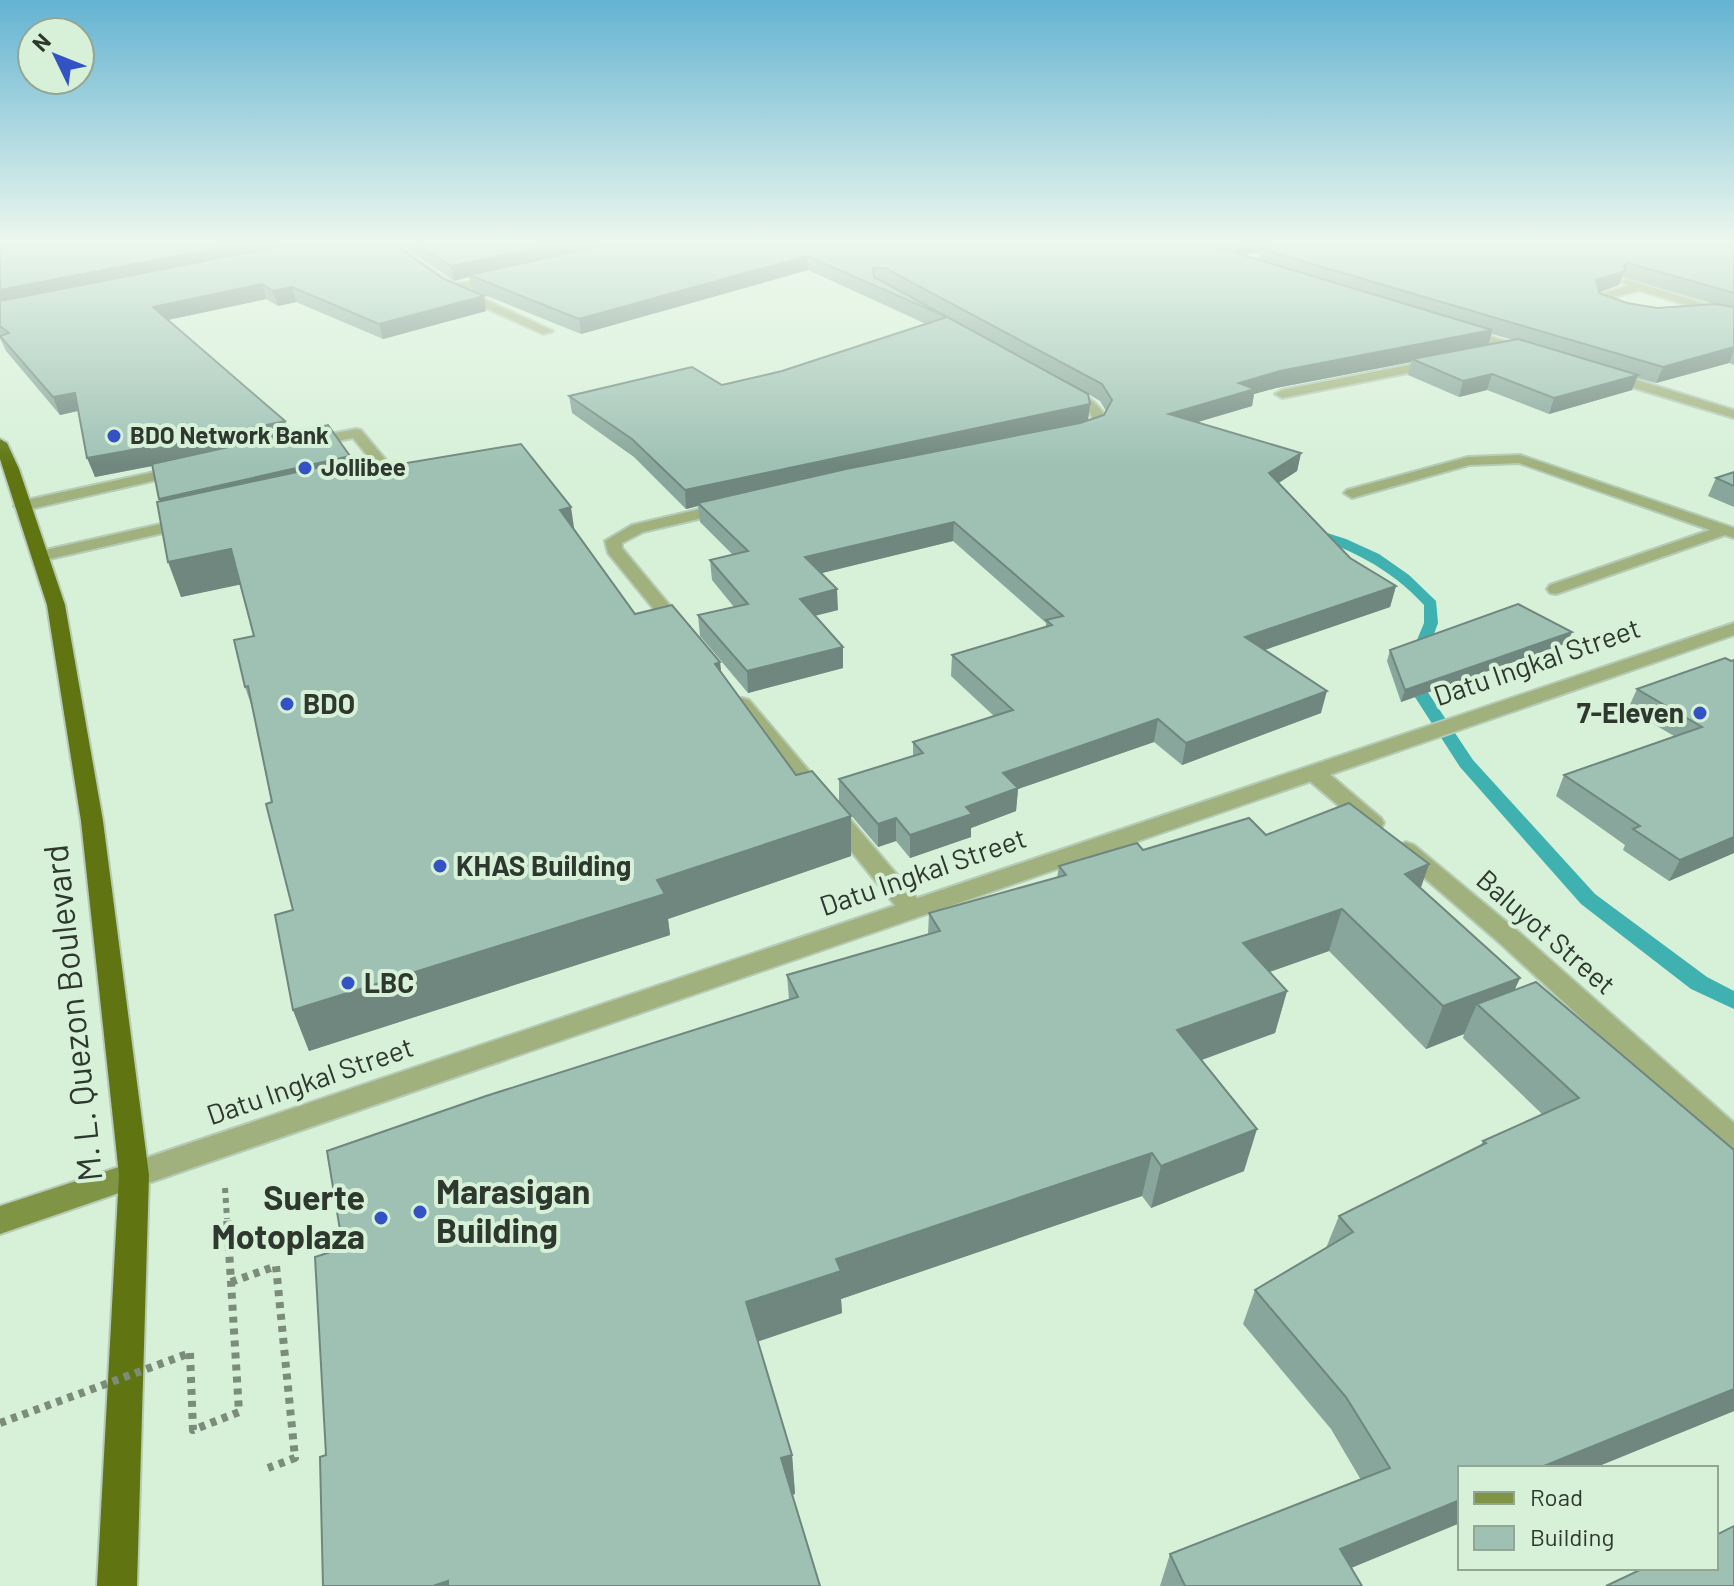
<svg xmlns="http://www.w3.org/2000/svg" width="1734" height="1586" viewBox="0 0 1734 1586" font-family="Barlow,sans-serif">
  <rect width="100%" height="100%" fill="#d7f0d8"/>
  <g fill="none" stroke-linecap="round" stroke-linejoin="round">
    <!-- stream -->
    <path fill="#3fb1b1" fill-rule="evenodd" d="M 1305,526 L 1346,539 L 1379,554 L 1409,575 L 1436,601 L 1438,623 L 1425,659 L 1427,691 L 1473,760 L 1595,894 L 1707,977 L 1734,991 L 1734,1009 L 1691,989 L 1581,904 L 1460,767 L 1411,691 L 1409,659 L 1424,623 L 1424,605 C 1390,568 1348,547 1300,533 L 1300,527 Z"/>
    <!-- service casing -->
    <g stroke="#b5cbb6" stroke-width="4">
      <g id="service">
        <path d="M 1626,279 L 1734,313 L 1734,320 L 1639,290 L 1604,300 L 1617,308 L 1617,312 L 1609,312 L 1595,305 L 1594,296 L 1628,286 L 1621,282 Z"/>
        <path d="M 356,429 L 361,430 L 395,471 L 395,477 L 374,485 L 369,483 L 369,477 L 381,472 L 353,438 L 310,446 L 303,442 L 305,439 Z"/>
        <path d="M 1520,455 L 1734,528 L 1734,538 L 1725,535 L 1556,594 L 1550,593 L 1547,589 L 1550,585 L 1710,530 L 1519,463 L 1469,465 L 1352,498 L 1344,493 L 1347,490 L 1468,457 Z"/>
        <path d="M 182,466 L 189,470 L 187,473 L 22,511 L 14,506 L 22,501 Z"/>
        <path d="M 192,517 L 198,519 L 198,525 L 41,561 L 33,556 L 41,551 Z"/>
      </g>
    </g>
    <!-- minor casing -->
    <g stroke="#b5cbb6" stroke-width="4">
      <g id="minor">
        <path d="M 382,244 L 394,244 L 453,284 L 502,278 L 502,282 L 462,289 L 553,331 L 543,334 L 455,294 L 454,291 L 447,290 Z"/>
        <path d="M 1461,328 L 1532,349 L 1534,352 L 1528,356 L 1457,335 L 1455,332 Z"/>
        <path d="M 1439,359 L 1443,360 L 1443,366 L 1282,398 L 1275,394 L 1282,390 Z"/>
        <path d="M 1601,372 L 1611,372 L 1734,410 L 1734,418 L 1601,378 Z"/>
        <path d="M 1061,389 C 1080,388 1099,403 1107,419 L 1101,430 L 1076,436 L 1076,430 L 1090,424 L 1093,419 L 1088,409 L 1061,395 Z"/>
        <path d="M 726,503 L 734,508 L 732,511 L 643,532 L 622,543 L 622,548 L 691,631 L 689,635 L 675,635 L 608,553 L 605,541 L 632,525 Z"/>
        <path d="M 742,698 L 749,700 L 921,903 L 924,909 L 921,915 L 912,917 L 903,915 L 735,708 L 732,704 Z"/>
        <path d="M 1313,766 L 1321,767 L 1381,818 L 1384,823 L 1381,828 L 1365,828 L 1305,777 L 1302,772 Z"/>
        <path d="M 1406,842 L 1414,845 L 1520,933 L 1734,1123 L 1734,1153 L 1724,1150 L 1502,945 L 1398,855 L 1394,850 L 1398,845 Z"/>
      </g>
    </g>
    <!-- tertiary casing -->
    <g stroke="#b5cbb6" stroke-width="4">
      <path id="tertiary" d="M 1734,623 L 1734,635 L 134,1188 L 123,1184 L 119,1175 L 123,1166 L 134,1162 Z"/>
    </g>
    <!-- secondary casing -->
    <g stroke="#b5cbb6" stroke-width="4">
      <path id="secondary" d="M 134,1162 L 145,1166 L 149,1175 L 145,1184 L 0,1234 L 0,1206 Z"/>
    </g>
    <!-- trunk casing -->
    <g stroke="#b5cbb6" stroke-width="4">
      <path id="trunk" d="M 0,439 L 7,443 L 19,469 L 65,605 L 103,821 L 149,1175 L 137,1586 L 97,1586 L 119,1175 L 81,821 L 47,605 L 0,459 Z"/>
    </g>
    <!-- path-far1 -->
    <path stroke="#7b8c7b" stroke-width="6" stroke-dasharray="5 5" stroke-linecap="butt" d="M 225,1188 L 227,1219"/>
    <!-- path -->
    <g stroke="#7b8c7b" stroke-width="8" stroke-dasharray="6 6" stroke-linecap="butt">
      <path d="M 231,1282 L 276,1266 L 295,1458 L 268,1468"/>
      <path d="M 190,1353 L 193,1430 L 239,1412 L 227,1217"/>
    </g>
    <!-- service -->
    <use href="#service" fill="#a1b17e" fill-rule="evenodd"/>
    <!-- minor -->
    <use href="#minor" fill="#a1b17e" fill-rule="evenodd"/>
    <!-- tertiary -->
    <use href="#tertiary" fill="#a1b17e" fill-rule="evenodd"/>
    <!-- secondary -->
    <use href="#secondary" fill="#7f9545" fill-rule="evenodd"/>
    <!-- trunk -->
    <use href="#trunk" fill="#607512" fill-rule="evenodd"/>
    <!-- path-bridge -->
    <path stroke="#7b8c7b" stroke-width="8" stroke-dasharray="6 6" stroke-linecap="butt" d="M 0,1423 L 190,1353"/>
  </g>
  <!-- wall -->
  <g fill="#88a69b" fill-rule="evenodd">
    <path d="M 0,244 L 486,311 L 383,339 L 296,302 L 278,306 L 266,299 L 168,320 L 285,421 L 288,434 L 350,456 L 351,460 L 365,470 L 574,529 L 635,614 L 720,662 L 721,673 L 851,856 L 668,919 L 670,935 L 309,1051 L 293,1010 L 293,910 L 252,707 L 245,687 L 254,636 L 240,584 L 181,597 L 153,466 L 95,477 L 78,411 L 60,415 L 6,351 L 0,338 Z"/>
    <path d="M 400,244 L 1734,244 L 1734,365 L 1729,363 L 1656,383 L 1637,378 L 1632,390 L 1549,414 L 1487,390 L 1459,397 L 1408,375 L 1411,362 L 1276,388 L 1254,394 L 1252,406 L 1198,422 L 1301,453 L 1297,471 L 1278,483 L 1350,558 L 1396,586 L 1390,607 L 1264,650 L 1321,713 L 1182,765 L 1154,742 L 1018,789 L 1016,811 L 971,828 L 971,837 L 910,858 L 896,841 L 878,847 L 839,801 L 839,779 L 913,756 L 913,742 L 994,716 L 951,676 L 952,655 L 1046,627 L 1046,623 L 953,541 L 821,573 L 838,610 L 815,616 L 843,668 L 748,693 L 700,636 L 698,615 L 734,607 L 712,580 L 710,560 L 733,555 L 700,522 L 698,506 L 686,509 L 634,457 L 572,413 L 569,396 L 722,385 L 782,371 L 926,324 L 808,270 L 581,334 L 472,290 L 469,277 L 454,281 ZM 1260,252 L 1259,260 L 1242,255 ZM 1623,277 L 1714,304 L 1657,308 L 1627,303 L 1599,293 L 1619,285 ZM 1492,334 L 1513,340 L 1488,345 ZM 1088,394 L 1100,401 L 1106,411 L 1104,415 L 1088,421 Z"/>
    <path d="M 1734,472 L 1734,507 L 1708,496 L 1716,478 Z"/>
    <path d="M 1572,632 L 1567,643 L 1401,702 L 1387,661 L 1390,650 Z"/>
    <path d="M 1734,660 L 1734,853 L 1669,881 L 1623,850 L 1625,845 L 1556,796 L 1564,775 L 1674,736 L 1628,709 L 1637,689 Z"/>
    <path d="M 1266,835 L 1421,889 L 1520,978 L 1514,990 L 1536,982 L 1734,1411 L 1594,1468 L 1460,1468 L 1460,1523 L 1351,1568 L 1362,1586 L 1160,1586 L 1170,1554 L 1361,1480 L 1331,1429 L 1243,1324 L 1255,1290 L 1326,1248 L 1339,1216 L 1481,1145 L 1483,1141 L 1542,1114 L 1463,1038 L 1464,1034 L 1426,1049 L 1329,951 L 1269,972 L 1287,991 L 1275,1033 L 1202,1060 L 1244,1171 L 1151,1208 L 1142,1196 L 841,1299 L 842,1313 L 758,1341 L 792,1455 L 795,1494 L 326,1455 L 343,1248 L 789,1000 L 787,975 L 928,934 L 929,913 L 1057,878 L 1059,866 L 1143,850 Z"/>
  </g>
  <!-- shaded-wall -->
  <g fill="#6f877e">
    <path d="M 238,244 L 312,244 L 0,306 L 0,290 Z"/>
    <path d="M 558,244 L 624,244 L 469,275 L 469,277 L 454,281 L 451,266 Z"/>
    <path d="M 1239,244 L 1302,244 L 1261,249 L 1260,252 L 1237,256 Z"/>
    <path d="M 807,256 L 808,270 L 581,334 L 579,319 Z"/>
    <path d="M 1628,263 L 1619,285 L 1592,294 L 1596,280 Z"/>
    <path d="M 262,284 L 266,299 L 158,322 L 153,307 Z"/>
    <path d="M 292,287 L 296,302 L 278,306 L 273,291 Z"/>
    <path d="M 484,296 L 486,311 L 383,339 L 379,324 Z"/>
    <path d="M 1492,330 L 1488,346 L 1412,359 L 1411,362 L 1276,388 L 1254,394 L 1252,406 L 1167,431 L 1169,414 L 1239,383 L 1280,371 Z"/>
    <path d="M 1734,347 L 1734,351 L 1729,363 L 1656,383 L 1663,367 Z"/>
    <path d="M 1492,374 L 1487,390 L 1459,397 L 1463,381 Z"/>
    <path d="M 1638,375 L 1632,390 L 1549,414 L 1554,398 Z"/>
    <path d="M 75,393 L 81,410 L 60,415 L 53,397 Z"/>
    <path d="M 1090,404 L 1088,422 L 698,503 L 698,506 L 686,509 L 685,490 Z"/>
    <path d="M 285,421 L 290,439 L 156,465 L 95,477 L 87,458 Z"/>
    <path d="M 1301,453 L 1297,471 L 1265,492 L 1269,473 Z"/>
    <path d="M 350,456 L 355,475 L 166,519 L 159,499 Z"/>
    <path d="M 571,507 L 576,541 L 560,510 Z"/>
    <path d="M 954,522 L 953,541 L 806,577 L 805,557 Z"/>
    <path d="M 231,549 L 243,584 L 181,597 L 168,562 Z"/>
    <path d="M 1396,586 L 1390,607 L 1241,658 L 1245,637 Z"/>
    <path d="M 837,589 L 838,610 L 801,619 L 800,599 Z"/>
    <path d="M 1572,632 L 1567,643 L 1401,702 L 1405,690 Z"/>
    <path d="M 843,647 L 843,668 L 748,693 L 747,671 Z"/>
    <path d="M 720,662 L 724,699 L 715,664 Z"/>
    <path d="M 1327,691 L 1321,713 L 1182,765 L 1186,743 Z"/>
    <path d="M 1158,719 L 1154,742 L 1018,789 L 1016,811 L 971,828 L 971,837 L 910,858 L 910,835 L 966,807 L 1003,773 Z"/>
    <path d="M 851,816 L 851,856 L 668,919 L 670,935 L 309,1051 L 293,1010 L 657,880 Z"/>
    <path d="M 896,818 L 896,841 L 878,847 L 878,824 Z"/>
    <path d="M 1734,837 L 1734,853 L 1669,881 L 1680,860 Z"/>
    <path d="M 1429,864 L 1415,905 L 1405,874 Z"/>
    <path d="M 1342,909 L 1329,951 L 1232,985 L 1243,943 Z"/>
    <path d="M 1520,978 L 1501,1020 L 1477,1004 L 1464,1034 L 1426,1049 L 1443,1006 Z"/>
    <path d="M 1287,991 L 1275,1033 L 1168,1072 L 1177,1030 Z"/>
    <path d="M 1257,1129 L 1244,1171 L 1151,1208 L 1161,1166 Z"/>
    <path d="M 1152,1153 L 1142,1196 L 841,1299 L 842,1313 L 751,1344 L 746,1302 L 836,1259 Z"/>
    <path d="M 1734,1389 L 1734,1411 L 1594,1468 L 1539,1468 Z"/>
    <path d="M 792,1455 L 795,1494 L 785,1498 L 781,1458 Z"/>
    <path d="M 1460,1500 L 1460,1523 L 1324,1579 L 1340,1549 Z"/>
    <path d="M 448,1581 L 450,1586 L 433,1586 Z"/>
  </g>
  <!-- building -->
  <g fill="#9ec1b4" stroke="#6f877e" stroke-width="2">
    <path d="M 0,244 L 238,244 L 0,290 Z"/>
    <path d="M 292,244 L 394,244 L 442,278 L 484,296 L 379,324 L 292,287 L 273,291 L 262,284 L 153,307 L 285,421 L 150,450 L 149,447 L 87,458 L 75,393 L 53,397 L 0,336 L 9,333 L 0,326 L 0,301 Z"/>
    <path d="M 417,244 L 558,244 L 451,266 Z"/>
    <path d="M 610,244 L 1206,244 L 1492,330 L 1280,371 L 1239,383 L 1255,389 L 1169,414 L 1301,453 L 1269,473 L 1350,558 L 1396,586 L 1245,637 L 1327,691 L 1186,743 L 1158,719 L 1003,773 L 1018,788 L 966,807 L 972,814 L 910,835 L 896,818 L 878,824 L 839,779 L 923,753 L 913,742 L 1013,710 L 952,655 L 1052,625 L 1046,620 L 1063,616 L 954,522 L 805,557 L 837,589 L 800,599 L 843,647 L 747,671 L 698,615 L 748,604 L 710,560 L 748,551 L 698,503 L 846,469 L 1080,423 L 1104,415 L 1112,400 L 1102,384 L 885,268 L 873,268 L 874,277 L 1088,394 L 1090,404 L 685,490 L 632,439 L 569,396 L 692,367 L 722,385 L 782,371 L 947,317 L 807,256 L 579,319 L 469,275 Z"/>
    <path d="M 1280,244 L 1734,244 L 1734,293 L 1628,263 L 1624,266 L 1625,271 L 1596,280 L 1599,293 L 1627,303 L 1657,308 L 1715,304 L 1734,307 L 1734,347 L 1663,367 L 1261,249 Z"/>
    <path d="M 1518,339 L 1638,375 L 1554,398 L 1492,374 L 1463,381 L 1412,359 Z"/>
    <path d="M 328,425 L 350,456 L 159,499 L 152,464 Z"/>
    <path d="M 521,444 L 571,507 L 560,510 L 635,614 L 672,605 L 720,662 L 715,664 L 796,775 L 812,771 L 851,816 L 657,880 L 665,894 L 293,1010 L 275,915 L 293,910 L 266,804 L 272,802 L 248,686 L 245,687 L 234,640 L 254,636 L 231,549 L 168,562 L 157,502 L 358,459 L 365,470 Z"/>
    <path d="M 1734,472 L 1734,486 L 1716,478 Z"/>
    <path d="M 1518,604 L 1572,632 L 1405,690 L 1390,650 Z"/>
    <path d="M 1725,658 L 1731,661 L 1734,660 L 1734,837 L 1680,860 L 1633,829 L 1640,826 L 1564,775 L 1702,727 L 1637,689 Z"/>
    <path d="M 1349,803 L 1429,864 L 1405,874 L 1520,978 L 1443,1006 L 1342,909 L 1243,943 L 1287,991 L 1177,1030 L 1257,1129 L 1161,1166 L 1152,1153 L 836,1259 L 841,1271 L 746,1302 L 792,1455 L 781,1458 L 820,1586 L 448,1586 L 448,1581 L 433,1586 L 323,1586 L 320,1457 L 326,1455 L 315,1257 L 343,1248 L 327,1151 L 486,1096 L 798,997 L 787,975 L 940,931 L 929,913 L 1066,875 L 1059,866 L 1137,843 L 1143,850 L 1249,818 L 1266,835 Z"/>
    <path d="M 1536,982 L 1734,1150 L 1734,1389 L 1539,1468 L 1460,1468 L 1460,1500 L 1340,1549 L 1362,1586 L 1185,1586 L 1170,1554 L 1390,1468 L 1346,1397 L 1255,1290 L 1353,1232 L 1339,1216 L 1486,1143 L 1483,1141 L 1579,1098 L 1477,1004 Z"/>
    <path d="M 1734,1526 L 1734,1586 L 1606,1586 L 1644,1568 L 1716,1568 L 1716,1535 Z"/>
  </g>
  <!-- sky -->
  <linearGradient id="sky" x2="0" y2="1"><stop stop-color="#64b3d2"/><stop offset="0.52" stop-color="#edf8ed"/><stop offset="1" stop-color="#edf8ed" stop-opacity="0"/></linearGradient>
  <rect width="1734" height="466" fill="url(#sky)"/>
  <!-- markers -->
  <g fill="#3353c4" stroke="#d7f0d8" stroke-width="3">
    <circle cx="114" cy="436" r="8"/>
    <circle cx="305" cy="468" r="8"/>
    <circle cx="287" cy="704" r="8"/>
    <circle cx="1700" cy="713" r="8"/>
    <circle cx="440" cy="866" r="8"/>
    <circle cx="348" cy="983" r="8"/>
    <circle cx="420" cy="1212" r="8"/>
    <circle cx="381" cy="1218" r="8"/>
  </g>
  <g text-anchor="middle" stroke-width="8" stroke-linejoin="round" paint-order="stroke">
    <!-- far-poi labels -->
    <g font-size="24" font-weight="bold" fill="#2e382e" stroke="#d7f0d8" text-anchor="start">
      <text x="130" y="444">BDO Network Bank</text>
      <text x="321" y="476">Jollibee</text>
    </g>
    <!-- street labels -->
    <g font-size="28" fill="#2e382e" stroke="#d7f0d8">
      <text transform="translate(1537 662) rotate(-19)" y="10">Datu Ingkal Street</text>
      <text transform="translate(923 872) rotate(-19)" y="10">Datu Ingkal Street</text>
      <text transform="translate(1546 932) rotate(41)" y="10">Baluyot Street</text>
      <text transform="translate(310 1081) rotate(-19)" y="10">Datu Ingkal Street</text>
    </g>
    <!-- poi labels -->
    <g font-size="28" font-weight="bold" fill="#2e382e" stroke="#d7f0d8" text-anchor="start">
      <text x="303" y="714">BDO</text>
      <text x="1684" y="723" text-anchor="end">7-Eleven</text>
      <text x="456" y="876">KHAS Building</text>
      <text x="364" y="993">LBC</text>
    </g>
    <!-- near-street labels -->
    <g font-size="34" fill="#2e382e" stroke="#d7f0d8">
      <text transform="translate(73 1013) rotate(-96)" y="12">M. L. Quezon Boulevard</text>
    </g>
    <!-- near-poi labels -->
    <g font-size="34" font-weight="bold" fill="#2e382e" stroke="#d7f0d8" text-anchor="start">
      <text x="436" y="1204">Marasigan<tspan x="436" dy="39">Building</tspan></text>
      <text x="365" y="1210" text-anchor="end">Suerte<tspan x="365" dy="39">Motoplaza</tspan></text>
    </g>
  </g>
  <!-- legend -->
  <rect x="1458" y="1466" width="260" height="104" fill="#d7f0d8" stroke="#93a694" stroke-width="2"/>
  <rect x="1474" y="1492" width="40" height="12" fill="#7f9545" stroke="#93a694" stroke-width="2"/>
  <text x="1530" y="1506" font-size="24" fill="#2e382e">Road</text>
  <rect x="1474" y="1526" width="40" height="24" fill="#9ec1b4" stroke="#93a694" stroke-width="2"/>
  <text x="1530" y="1546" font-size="24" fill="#2e382e">Building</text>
  <!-- north arrow -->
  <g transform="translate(56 56) rotate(313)"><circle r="38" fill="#d7f0d8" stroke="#93a694" stroke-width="2"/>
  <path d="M0-6L14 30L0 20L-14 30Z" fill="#3353c4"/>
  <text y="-12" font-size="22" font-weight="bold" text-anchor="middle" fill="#2e382e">N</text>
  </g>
</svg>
